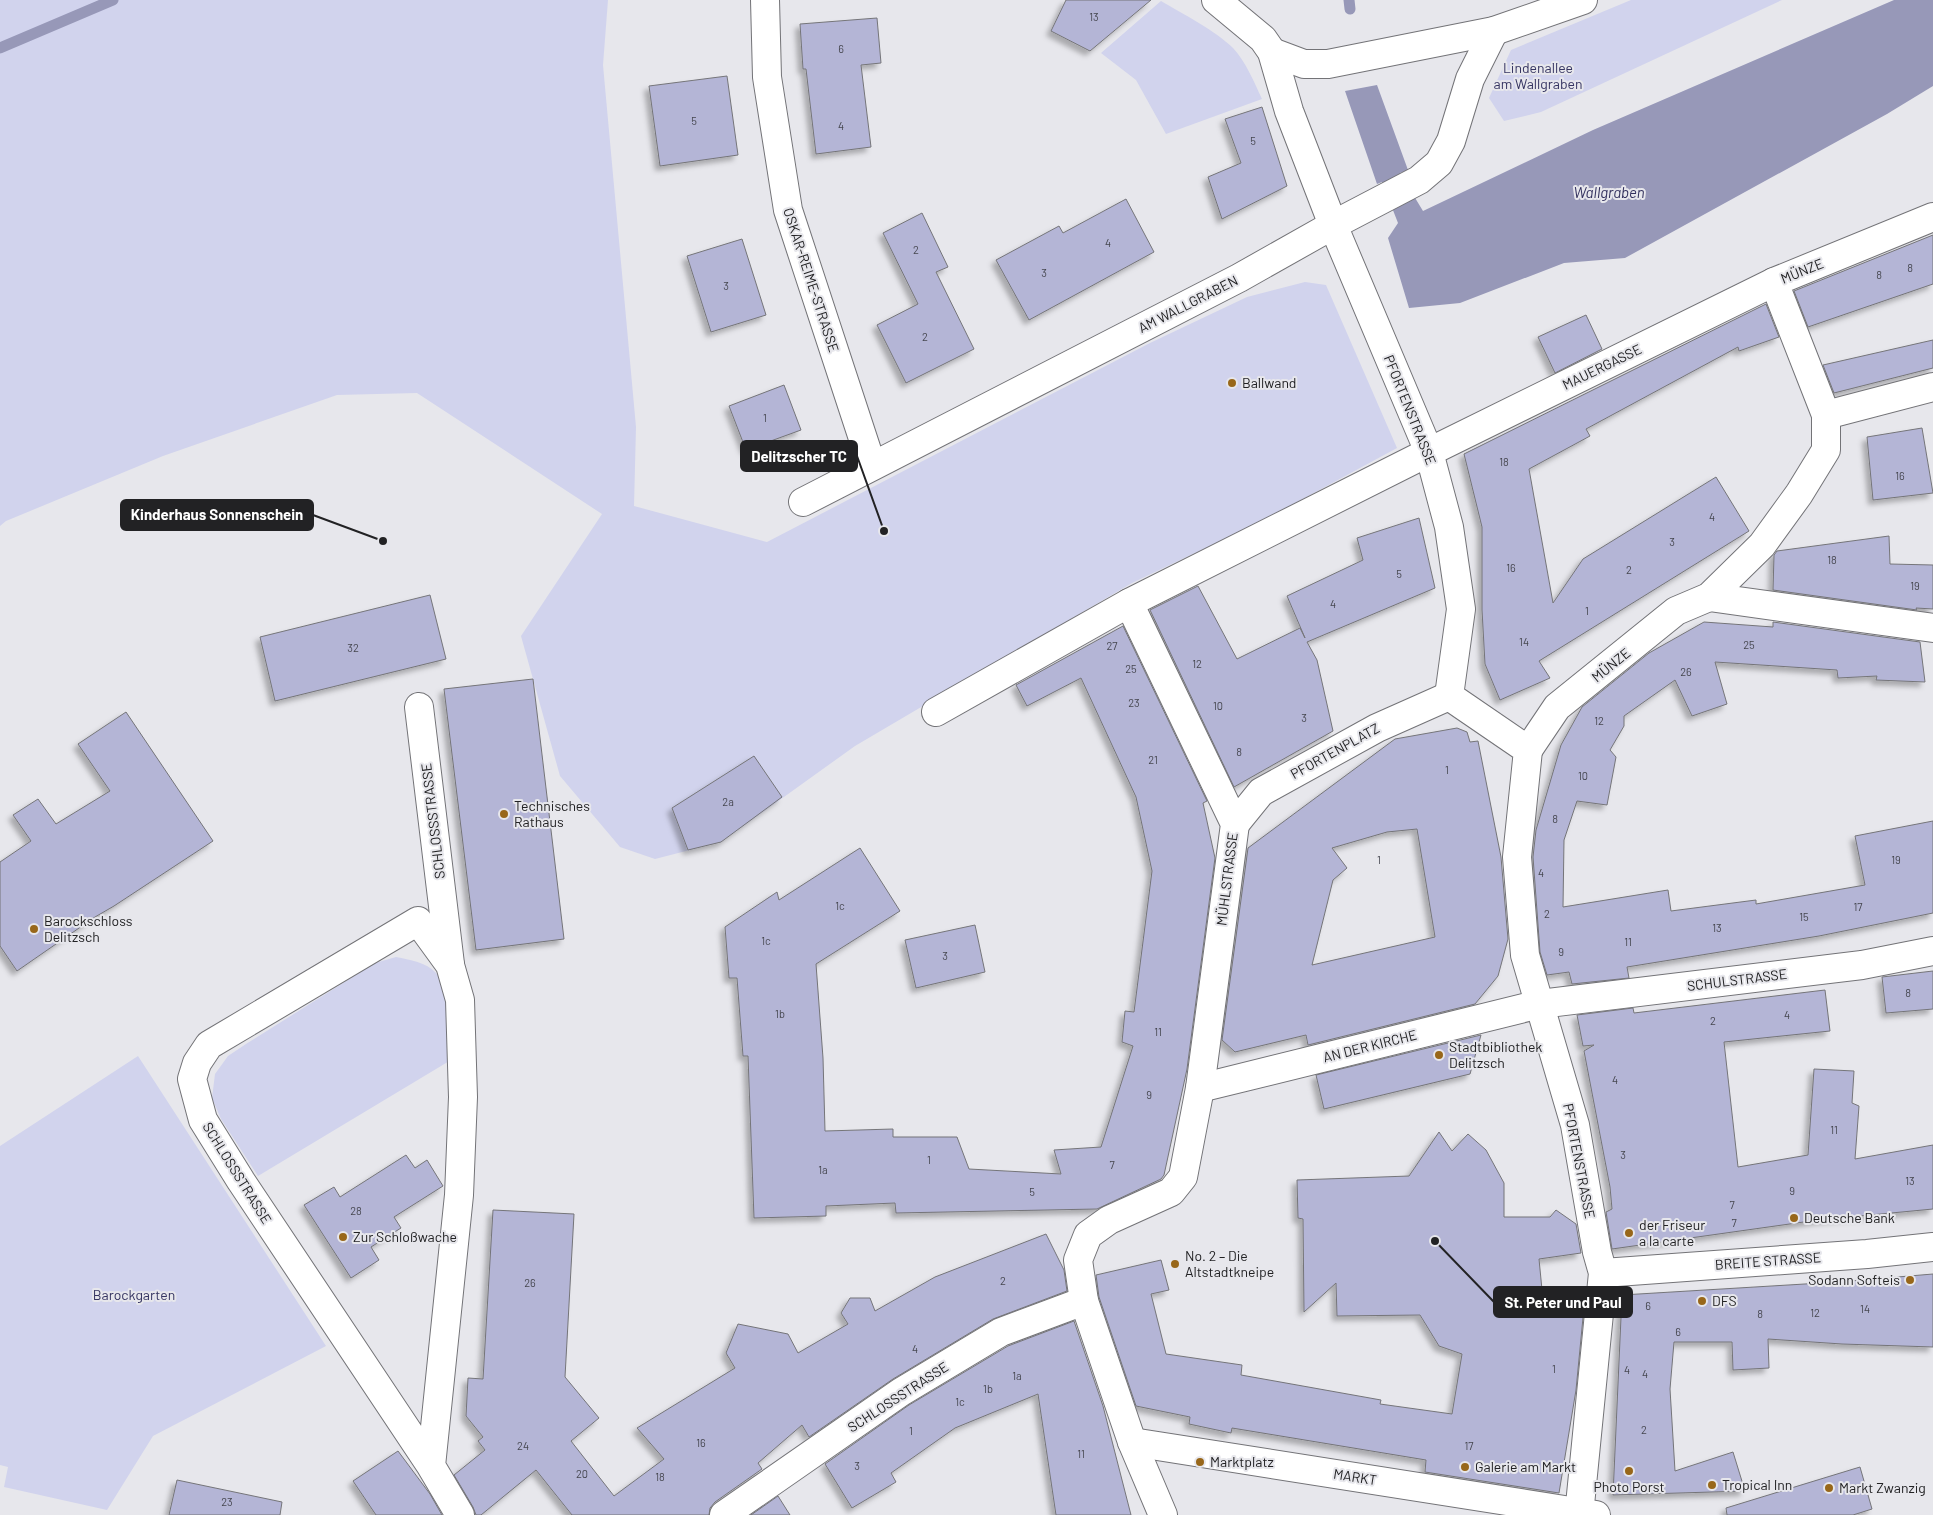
<svg xmlns="http://www.w3.org/2000/svg" width="1933" height="1515" viewBox="0 0 1933 1515" font-family="Barlow,sans-serif">
  <defs>
    <filter id="shadow"><feDropShadow dx="-4.5" dy="4.5" stdDeviation="2.5" flood-color="#0004"/></filter>
  </defs>
  <rect width="100%" height="100%" fill="#e7e7ec"/>
  <!-- green -->
  <g fill="#d1d3ed">
    <path d="M 0,0 L 608,0 L 603,65 L 636,427 L 634,506 L 767,542 L 1150,343 L 1247,297 L 1305,282 L 1326,285 L 1397,448 L 1262,521 L 1132,583 L 855,746 L 721,842 L 655,859 L 620,847 L 560,776 L 521,636 L 602,514 L 417,393 L 337,395 L 163,456 L 6,521 L 0,526 Z"/>
    <path d="M 1631,0 L 1782,0 L 1541,112 L 1504,121 L 1489,98 L 1511,50 Z"/>
    <path d="M 1161,1 C 1183,14 1216,31 1233,48 C 1246,62 1254,82 1262,99 L 1166,134 L 1136,80 L 1101,53 Z"/>
    <path d="M 396,957 C 410,960 426,962 436,973 C 451,988 450,1038 451,1060 L 258,1176 L 221,1119 L 212,1098 L 215,1074 L 228,1056 L 246,1044 L 375,963 Z"/>
    <path d="M 138,1056 L 326,1346 L 153,1436 L 107,1510 L 4,1487 L 8,1467 L 0,1465 L 0,1146 Z"/>
  </g>
  <!-- water -->
  <path fill="#9798b8" d="M 1894,0 L 1933,0 L 1933,86 L 1887,114 L 1625,258 L 1564,263 L 1460,303 L 1409,308 L 1388,238 L 1398,223 L 1382,182 L 1377,184 L 1345,91 L 1377,85 L 1408,170 L 1400,173 L 1423,211 L 1593,130 Z"/>
  <g fill="none" stroke-linecap="round" stroke-linejoin="round">
    <!-- stream -->
    <g stroke="#9798b8" stroke-width="11">
      <path d="M 1349,0 L 1350,9"/>
      <path d="M 0,48 L 113,0"/>
    </g>
  </g>
  <!-- building -->
  <g fill="#b4b5d6" stroke="#757579" fill-rule="evenodd" filter="url(#shadow)">
    <path d="M 1066,0 L 1151,0 L 1090,51 L 1051,31 Z"/>
    <path d="M 877,18 L 881,63 L 861,65 L 871,147 L 816,154 L 806,69 L 803,69 L 800,24 Z"/>
    <path d="M 727,76 L 738,155 L 660,166 L 649,86 Z"/>
    <path d="M 1262,107 L 1287,186 L 1222,219 L 1208,177 L 1241,163 L 1225,119 Z"/>
    <path d="M 1126,199 L 1154,252 L 1029,320 L 996,260 L 1059,226 L 1063,233 Z"/>
    <path d="M 922,213 L 948,267 L 936,272 L 974,349 L 906,383 L 877,325 L 918,304 L 883,233 Z"/>
    <path d="M 1933,235 L 1933,284 L 1808,327 L 1794,291 Z"/>
    <path d="M 742,239 L 766,315 L 711,332 L 687,256 Z"/>
    <path d="M 1766,304 L 1779,337 L 1739,351 L 1738,347 L 1586,429 L 1590,436 L 1529,469 L 1553,603 L 1583,559 L 1716,477 L 1749,531 L 1539,661 L 1550,678 L 1500,700 L 1485,664 L 1482,610 L 1482,527 L 1464,454 Z"/>
    <path d="M 1586,315 L 1602,349 L 1555,373 L 1538,337 Z"/>
    <path d="M 1933,340 L 1933,368 L 1834,393 L 1823,365 Z"/>
    <path d="M 784,385 L 801,430 L 746,450 L 729,406 Z"/>
    <path d="M 1922,428 L 1933,493 L 1873,500 L 1867,437 Z"/>
    <path d="M 1419,518 L 1435,588 L 1307,642 L 1317,660 L 1333,731 L 1234,787 L 1150,610 L 1198,586 L 1237,659 L 1300,628 L 1305,638 L 1287,596 L 1363,560 L 1357,538 Z"/>
    <path d="M 1889,536 L 1890,564 L 1933,565 L 1933,609 L 1916,608 L 1917,610 L 1773,590 L 1774,555 L 1777,551 Z"/>
    <path d="M 430,595 L 446,659 L 275,701 L 260,637 Z"/>
    <path d="M 1704,622 L 1773,627 L 1773,622 L 1920,642 L 1925,682 L 1876,680 L 1877,676 L 1838,678 L 1837,670 L 1715,662 L 1727,704 L 1692,716 L 1675,680 L 1624,716 L 1624,726 L 1610,750 L 1616,757 L 1607,805 L 1577,801 L 1564,840 L 1563,907 L 1668,890 L 1671,911 L 1756,900 L 1756,904 L 1865,885 L 1855,836 L 1933,821 L 1933,913 L 1819,936 L 1627,967 L 1629,978 L 1572,984 L 1569,972 L 1547,975 L 1540,952 L 1533,857 L 1536,830 L 1561,745 L 1582,707 L 1649,653 Z"/>
    <path d="M 1123,626 L 1207,801 L 1203,803 L 1215,858 L 1187,1069 L 1164,1175 L 1161,1179 L 1097,1209 L 896,1213 L 895,1203 L 826,1206 L 826,1216 L 754,1218 L 748,1056 L 743,1056 L 737,978 L 729,978 L 725,927 L 777,892 L 779,900 L 860,848 L 900,911 L 816,964 L 823,1058 L 825,1131 L 893,1129 L 893,1137 L 957,1137 L 969,1169 L 1061,1174 L 1054,1150 L 1101,1147 L 1133,1046 L 1122,1042 L 1125,1011 L 1134,1012 L 1152,871 L 1136,797 L 1081,678 L 1027,706 L 1016,685 Z"/>
    <path d="M 533,679 L 564,939 L 476,950 L 444,689 Z"/>
    <path d="M 126,712 L 213,841 L 114,906 L 95,917 L 17,971 L 0,946 L 0,862 L 31,841 L 13,815 L 38,799 L 56,824 L 110,791 L 78,744 Z"/>
    <path d="M 1457,728 L 1467,732 L 1470,742 L 1478,741 L 1501,857 L 1508,939 L 1498,976 L 1475,1004 L 1308,1045 L 1306,1035 L 1235,1052 L 1222,1040 L 1248,848 L 1395,739 ZM 1417,829 L 1435,937 L 1312,965 L 1333,880 L 1347,868 L 1332,848 L 1387,832 Z"/>
    <path d="M 754,756 L 782,797 L 721,842 L 688,850 L 672,808 Z"/>
    <path d="M 975,925 L 985,972 L 916,988 L 905,940 Z"/>
    <path d="M 1933,971 L 1933,1009 L 1886,1013 L 1882,977 Z"/>
    <path d="M 1825,990 L 1830,1031 L 1724,1042 L 1738,1167 L 1808,1155 L 1814,1069 L 1854,1071 L 1852,1103 L 1859,1106 L 1855,1159 L 1933,1145 L 1933,1209 L 1818,1220 L 1612,1249 L 1606,1212 L 1612,1209 L 1610,1187 L 1584,1051 L 1594,1045 L 1583,1046 L 1577,1015 L 1633,1008 L 1634,1013 Z"/>
    <path d="M 1481,1035 L 1470,1074 L 1324,1109 L 1316,1075 Z"/>
    <path d="M 1439,1132 L 1452,1151 L 1468,1134 L 1486,1150 L 1504,1183 L 1504,1217 L 1550,1217 L 1556,1210 L 1576,1224 L 1581,1253 L 1539,1259 L 1543,1300 L 1585,1297 L 1576,1390 L 1559,1493 L 1425,1472 L 1426,1460 L 1232,1428 L 1231,1433 L 1189,1424 L 1190,1417 L 1136,1406 L 1099,1297 L 1096,1275 L 1161,1260 L 1169,1290 L 1151,1294 L 1166,1354 L 1242,1365 L 1241,1375 L 1381,1400 L 1380,1404 L 1452,1414 L 1462,1354 L 1439,1346 L 1420,1315 L 1337,1316 L 1336,1283 L 1304,1312 L 1303,1219 L 1298,1218 L 1297,1180 L 1409,1176 Z"/>
    <path d="M 406,1155 L 415,1168 L 427,1160 L 443,1186 L 394,1217 L 401,1228 L 371,1247 L 379,1260 L 351,1278 L 304,1205 L 334,1187 L 340,1197 Z"/>
    <path d="M 493,1210 L 574,1214 L 565,1377 L 599,1418 L 571,1441 L 614,1496 L 664,1459 L 637,1428 L 735,1368 L 726,1353 L 738,1324 L 788,1334 L 798,1353 L 848,1324 L 841,1313 L 850,1298 L 870,1298 L 875,1311 L 935,1277 L 1046,1234 L 1064,1270 L 1067,1291 L 993,1319 L 893,1379 L 809,1437 L 802,1425 L 758,1463 L 762,1469 L 715,1502 L 710,1508 L 709,1515 L 572,1515 L 536,1470 L 481,1515 L 476,1515 L 473,1507 L 454,1475 L 485,1450 L 478,1441 L 483,1437 L 466,1416 L 468,1378 L 483,1379 Z"/>
    <path d="M 1933,1274 L 1933,1347 L 1842,1344 L 1768,1339 L 1769,1368 L 1733,1370 L 1732,1342 L 1674,1342 L 1670,1389 L 1675,1471 L 1733,1452 L 1745,1491 L 1613,1495 L 1622,1295 L 1838,1282 Z"/>
    <path d="M 1074,1321 L 1103,1406 L 1131,1515 L 1056,1515 L 1038,1394 L 955,1428 L 891,1473 L 896,1482 L 852,1508 L 825,1464 L 909,1405 L 1008,1346 Z"/>
    <path d="M 398,1451 L 430,1494 L 442,1515 L 376,1515 L 353,1481 Z"/>
    <path d="M 1860,1467 L 1872,1509 L 1853,1515 L 1727,1515 L 1726,1508 Z"/>
    <path d="M 177,1480 L 282,1502 L 280,1515 L 169,1515 Z"/>
    <path d="M 778,1496 L 790,1515 L 751,1515 Z"/>
  </g>
  <g fill="none" stroke-linecap="round" stroke-linejoin="round">
    <!-- minor casing -->
    <g stroke="#737377" stroke-width="30">
      <g id="minor">
        <path d="M 765,0 L 767,77 L 788,210 L 872,466"/>
        <path d="M 1216,0 L 1263,39 L 1272,52 L 1289,111 L 1333,225 L 1429,452 L 1449,527 L 1461,609 L 1449,696 L 1528,750 L 1517,857 L 1525,955 L 1575,1125 L 1597,1252 L 1603,1273 L 1579,1515"/>
        <path d="M 1272,52 L 1304,64 L 1328,64 L 1494,31 L 1583,0"/>
        <path d="M 1826,415 L 1933,387"/>
        <path d="M 803,502 L 1239,278 L 1333,225 L 1419,180 L 1439,163 L 1451,141 L 1470,79 L 1494,31"/>
        <path d="M 1709,597 L 1933,628"/>
        <path d="M 1129,603 L 1235,824 L 1200,1088 L 1183,1177 L 1171,1192 L 1109,1220 L 1088,1235 L 1078,1260 L 1084,1301 L 1132,1442 L 1163,1515"/>
        <path d="M 419,707 L 450,964"/>
        <path d="M 936,712 L 1129,603 L 1429,452 L 1774,282"/>
        <path d="M 1528,750 L 1557,707 L 1676,611 L 1709,597 L 1762,545 L 1799,494 L 1826,450 L 1826,415 L 1774,282 L 1933,217"/>
        <path d="M 1235,824 L 1261,792 L 1377,728 L 1449,696"/>
        <path d="M 1200,1088 L 1540,1004 L 1862,965 L 1933,951"/>
        <path d="M 1603,1273 L 1867,1254 L 1933,1247"/>
        <path d="M 1132,1442 L 1596,1515"/>
        <path d="M 431,1466 L 459,1195 L 463,1097 L 460,1000 L 450,965 L 418,921 L 209,1045 L 197,1063 L 192,1079 L 203,1120 L 241,1181 L 431,1466 L 460,1515"/>
        <path d="M 724,1515 L 901,1392 L 1001,1332 L 1084,1301"/>
      </g>
    </g>
    <!-- minor -->
    <use href="#minor" stroke="#fff" stroke-width="28"/>
  </g>
  <!-- markers -->
  <g fill="#98671a" stroke="#e7e7ec" stroke-width="2">
    <circle cx="1232" cy="383" r="5"/>
    <circle cx="504" cy="814" r="5"/>
    <circle cx="34" cy="929" r="5"/>
    <circle cx="1439" cy="1055" r="5"/>
    <circle cx="1794" cy="1218" r="5"/>
    <circle cx="1629" cy="1233" r="5"/>
    <circle cx="343" cy="1237" r="5"/>
    <circle cx="1175" cy="1264" r="5"/>
    <circle cx="1910" cy="1280" r="5"/>
    <circle cx="1702" cy="1301" r="5"/>
    <circle cx="1200" cy="1462" r="5"/>
    <circle cx="1465" cy="1467" r="5"/>
    <circle cx="1629" cy="1471" r="5"/>
    <circle cx="1712" cy="1485" r="5"/>
    <circle cx="1829" cy="1488" r="5"/>
  </g>
  <g text-anchor="middle" stroke-width="4" stroke-linejoin="round" paint-order="stroke">
    <!-- number labels -->
    <g font-size="11" fill="#464750">
      <text x="1094" y="21">13</text>
      <text x="841" y="53">6</text>
      <text x="694" y="125">5</text>
      <text x="841" y="130">4</text>
      <text x="1253" y="145">5</text>
      <text x="1108" y="247">4</text>
      <text x="916" y="254">2</text>
      <text x="1910" y="272">8</text>
      <text x="1044" y="277">3</text>
      <text x="1879" y="279">8</text>
      <text x="726" y="290">3</text>
      <text x="925" y="341">2</text>
      <text x="765" y="422">1</text>
      <text x="1504" y="466">18</text>
      <text x="1900" y="480">16</text>
      <text x="1712" y="521">4</text>
      <text x="1672" y="546">3</text>
      <text x="1832" y="564">18</text>
      <text x="1511" y="572">16</text>
      <text x="1629" y="574">2</text>
      <text x="1399" y="578">5</text>
      <text x="1915" y="590">19</text>
      <text x="1333" y="608">4</text>
      <text x="1587" y="615">1</text>
      <text x="1524" y="646">14</text>
      <text x="1749" y="649">25</text>
      <text x="1112" y="650">27</text>
      <text x="353" y="652">32</text>
      <text x="1197" y="668">12</text>
      <text x="1131" y="673">25</text>
      <text x="1686" y="676">26</text>
      <text x="1134" y="707">23</text>
      <text x="1218" y="710">10</text>
      <text x="1304" y="722">3</text>
      <text x="1599" y="725">12</text>
      <text x="1239" y="756">8</text>
      <text x="1153" y="764">21</text>
      <text x="1447" y="774">1</text>
      <text x="1583" y="780">10</text>
      <text x="728" y="806">2a</text>
      <text x="1555" y="823">8</text>
      <text x="1379" y="864">1</text>
      <text x="1896" y="864">19</text>
      <text x="1541" y="877">4</text>
      <text x="840" y="910">1c</text>
      <text x="1858" y="911">17</text>
      <text x="1547" y="918">2</text>
      <text x="1804" y="921">15</text>
      <text x="1717" y="932">13</text>
      <text x="766" y="945">1c</text>
      <text x="1628" y="946">11</text>
      <text x="1561" y="956">9</text>
      <text x="945" y="960">3</text>
      <text x="1908" y="997">8</text>
      <text x="780" y="1018">1b</text>
      <text x="1787" y="1019">4</text>
      <text x="1713" y="1025">2</text>
      <text x="1158" y="1036">11</text>
      <text x="1615" y="1084">4</text>
      <text x="1149" y="1099">9</text>
      <text x="1834" y="1134">11</text>
      <text x="1623" y="1159">3</text>
      <text x="929" y="1164">1</text>
      <text x="1112" y="1169">7</text>
      <text x="823" y="1174">1a</text>
      <text x="1910" y="1185">13</text>
      <text x="1792" y="1195">9</text>
      <text x="1032" y="1196">5</text>
      <text x="1732" y="1209">7</text>
      <text x="356" y="1215">28</text>
      <text x="1734" y="1227">7</text>
      <text x="1003" y="1285">2</text>
      <text x="530" y="1287">26</text>
      <text x="1648" y="1310">6</text>
      <text x="1865" y="1313">14</text>
      <text x="1815" y="1317">12</text>
      <text x="1760" y="1318">8</text>
      <text x="1678" y="1336">6</text>
      <text x="915" y="1353">4</text>
      <text x="1554" y="1373">1</text>
      <text x="1627" y="1374">4</text>
      <text x="1645" y="1378">4</text>
      <text x="1017" y="1380">1a</text>
      <text x="988" y="1393">1b</text>
      <text x="960" y="1406">1c</text>
      <text x="1644" y="1434">2</text>
      <text x="911" y="1435">1</text>
      <text x="701" y="1447">16</text>
      <text x="523" y="1450">24</text>
      <text x="1469" y="1450">17</text>
      <text x="1081" y="1458">11</text>
      <text x="857" y="1470">3</text>
      <text x="582" y="1478">20</text>
      <text x="660" y="1481">18</text>
      <text x="227" y="1506">23</text>
    </g>
    <!-- park labels -->
    <g font-size="14" fill="#353461" stroke="#e7e7ec">
      <text x="1538" y="73">Lindenallee<tspan x="1538" dy="16">am Wallgraben</tspan></text>
      <text x="134" y="1300">Barockgarten</text>
    </g>
    <!-- street labels -->
    <g font-size="14" fill="#222224" stroke="#e7e7ec">
      <text transform="translate(1802 271) rotate(-22)" y="5">MÜNZE</text>
      <text transform="translate(811 280) rotate(72)" y="5">OSKAR-REIME-STRASSE</text>
      <text transform="translate(1188 304) rotate(-27)" y="5">AM WALLGRABEN</text>
      <text transform="translate(1602 367) rotate(-26)" y="5">MAUERGASSE</text>
      <text transform="translate(1410 410) rotate(68)" y="5">PFORTENSTRASSE</text>
      <text transform="translate(1611 665) rotate(-39)" y="5">MÜNZE</text>
      <text transform="translate(1335 751) rotate(-29)" y="5">PFORTENPLATZ</text>
      <text transform="translate(433 821) rotate(-97)" y="5">SCHLOSSSTRASSE</text>
      <text transform="translate(1227 879) rotate(-83)" y="5">MÜHLSTRASSE</text>
      <text transform="translate(1737 980) rotate(-7)" y="5">SCHULSTRASSE</text>
      <text transform="translate(1370 1046) rotate(-14)" y="5">AN DER KIRCHE</text>
      <text transform="translate(1579 1161) rotate(79)" y="5">PFORTENSTRASSE</text>
      <text transform="translate(237 1173) rotate(58)" y="5">SCHLOSSSTRASSE</text>
      <text transform="translate(1768 1261) rotate(-4)" y="5">BREITE STRASSE</text>
      <text transform="translate(898 1397) rotate(-33)" y="5">SCHLOSSSTRASSE</text>
      <text transform="translate(1355 1477) rotate(9)" y="5">MARKT</text>
    </g>
    <!-- poi labels -->
    <g font-size="14" fill="#222224" stroke="#e7e7ec" text-anchor="start">
      <text x="1242" y="388">Ballwand</text>
      <text x="514" y="811">Technisches<tspan x="514" dy="16">Rathaus</tspan></text>
      <text x="44" y="926">Barockschloss<tspan x="44" dy="16">Delitzsch</tspan></text>
      <text x="1449" y="1052">Stadtbibliothek<tspan x="1449" dy="16">Delitzsch</tspan></text>
      <text x="1804" y="1223">Deutsche Bank</text>
      <text x="1639" y="1230">der Friseur<tspan x="1639" dy="16">a la carte</tspan></text>
      <text x="353" y="1242">Zur Schloßwache</text>
      <text x="1185" y="1261">No. 2 – Die<tspan x="1185" dy="16">Altstadtkneipe</tspan></text>
      <text x="1900" y="1285" text-anchor="end">Sodann Softeis</text>
      <text x="1712" y="1306">DFS</text>
      <text x="1210" y="1467">Marktplatz</text>
      <text x="1475" y="1472">Galerie am Markt</text>
      <text x="1722" y="1490">Tropical Inn</text>
      <text x="1629" y="1492" text-anchor="middle">Photo Porst</text>
      <text x="1839" y="1493">Markt Zwanzig</text>
    </g>
    <!-- water labels -->
    <g font-size="15" font-style="italic" fill="#33315e" stroke="#e7e7ec">
      <text x="1609" y="198">Wallgraben</text>
    </g>
  </g>
  <!-- callouts -->
  <path fill="none" stroke="#222224" stroke-width="2" d="M884 531L857 456M383 541L313 515M1435 1241L1494 1302"/>
  <g fill="#222224" stroke="#e7e7ec" stroke-width="2">
    <circle cx="884" cy="531" r="5"/>
    <circle cx="383" cy="541" r="5"/>
    <circle cx="1435" cy="1241" r="5"/>
  </g>
  <g fill="#222224" stroke="#222224" stroke-width="2">
    <rect x="741" y="441" width="116" height="30" rx="5"/>
    <rect x="121" y="500" width="192" height="30" rx="5"/>
    <rect x="1494" y="1287" width="138" height="30" rx="5"/>
  </g>
  <g font-size="15" text-anchor="middle" font-weight="bold" fill="#fff">
    <text x="799" y="462">Delitzscher TC</text>
    <text x="217" y="520">Kinderhaus Sonnenschein</text>
    <text x="1563" y="1308">St. Peter und Paul</text>
  </g>
</svg>
